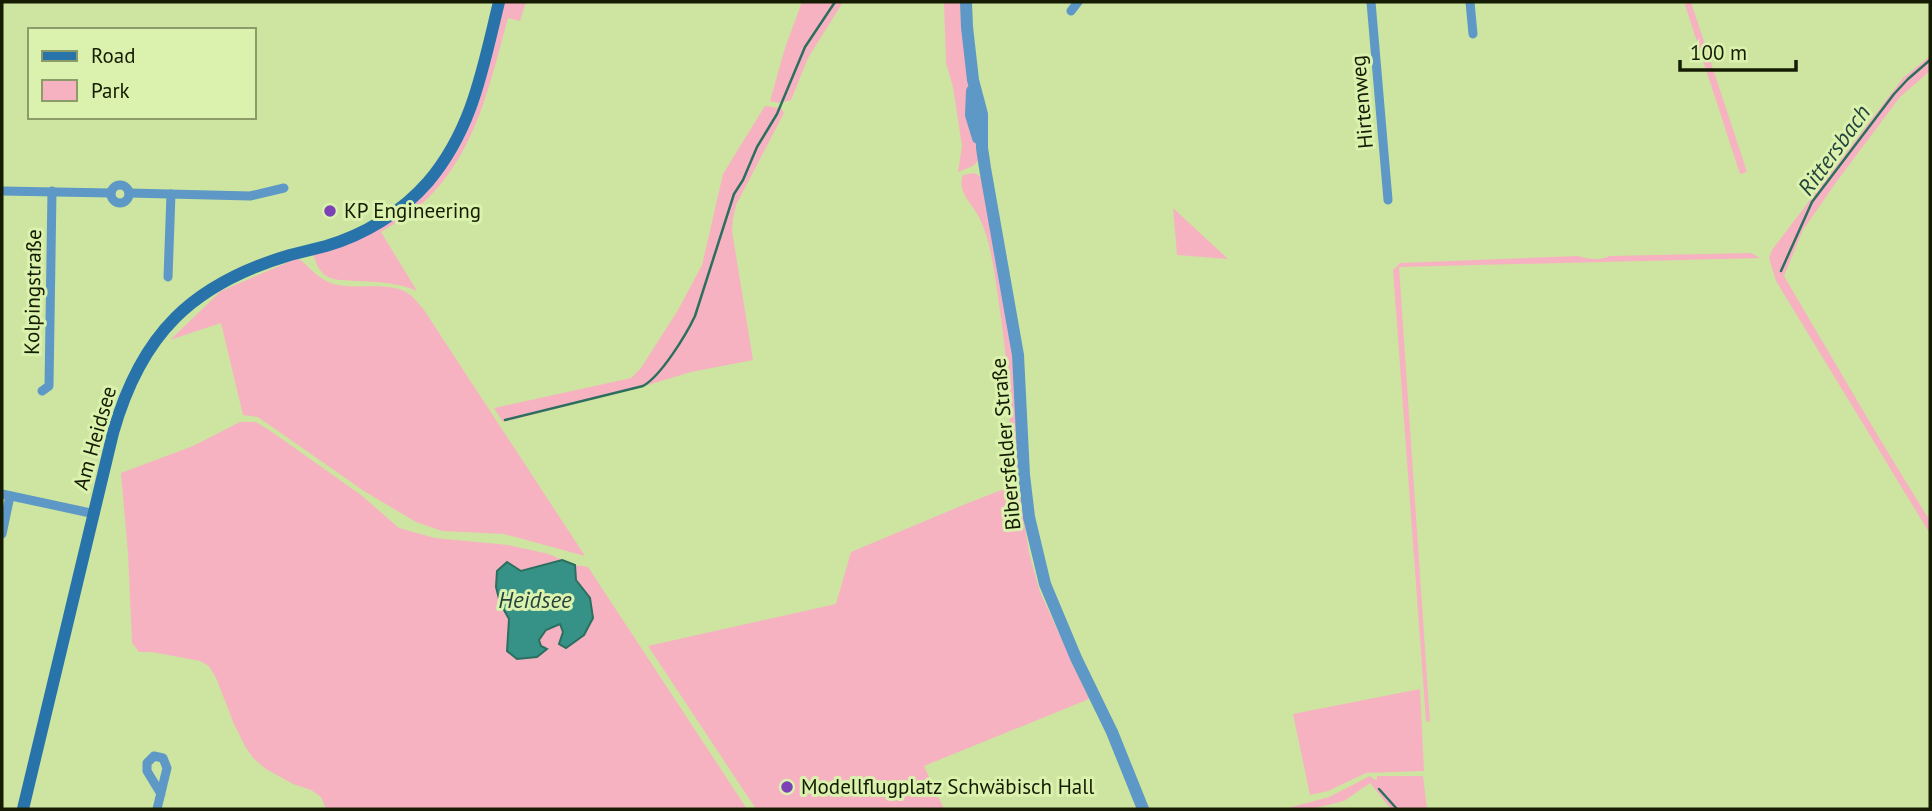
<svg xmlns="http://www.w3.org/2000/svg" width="1932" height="811" viewBox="0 0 1932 811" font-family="'PT Sans',sans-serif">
  <rect width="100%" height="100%" fill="#cde5a0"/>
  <!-- green -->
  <g fill="#f7b2c2">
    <path d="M 504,2 L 526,2 L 520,21 L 508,18 C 490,83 476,153 425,201 C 412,213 396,223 381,232 L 417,291 C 397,282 377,282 356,281 C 347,280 336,281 328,277 C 319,272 316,263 313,254 L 339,247 L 438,177 L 457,151 L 478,105 Z"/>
    <path d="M 802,2 L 843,2 L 808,58 L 791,100 L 779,103 L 770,101 L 785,48 Z"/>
    <path d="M 944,2 L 962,2 L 979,160 L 973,166 L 958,172 L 962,146 L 953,87 L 946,63 Z"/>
    <path d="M 1684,2 L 1691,2 L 1747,172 L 1740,174 Z"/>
    <path d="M 1930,56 L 1930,71 L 1900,97 L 1837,181 L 1803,230 L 1784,276 L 1878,436 L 1930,521 L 1930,534 L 1776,281 L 1769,258 L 1772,250 L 1903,78 Z"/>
    <path d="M 765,106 L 781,108 L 784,113 L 736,205 L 733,219 L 732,231 L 753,360 L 691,372 L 638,388 L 503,422 L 494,408 L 631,378 L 641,368 L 678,310 L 702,265 L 723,174 Z"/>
    <path d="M 974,173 L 982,177 L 1009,316 L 1021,473 L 1007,481 L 1003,479 C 998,462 1010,450 1010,433 C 1010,385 1004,337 997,290 C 993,265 990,239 979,217 C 972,204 956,190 963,175 Z"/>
    <path d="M 1173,208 L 1228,259 L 1177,255 Z"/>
    <path d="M 1751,253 L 1760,258 L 1399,267 L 1430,722 L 1426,721 L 1393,270 L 1400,263 L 1578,256 C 1588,259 1601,261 1609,256 Z"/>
    <path d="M 298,258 C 309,267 320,280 333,284 C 356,290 383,282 404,291 C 413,295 418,303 424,310 L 585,556 L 504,534 L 442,531 L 416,522 L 364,491 L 258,417 L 243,415 L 221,323 L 170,340 L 221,291 Z"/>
    <path d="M 240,422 L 256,422 L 272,432 L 361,495 L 399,528 L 435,538 L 508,545 L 549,554 L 562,560 L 521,571 L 500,603 L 509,618 L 507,650 L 517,658 L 537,656 L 546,649 L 541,646 L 539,640 L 546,630 L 560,624 L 563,632 L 559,644 L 566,648 L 584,635 L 593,618 L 590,598 L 576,580 L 575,565 L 588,567 L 747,809 L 326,809 L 321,797 L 311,790 L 293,784 L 266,769 L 253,758 L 246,748 L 234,724 L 216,678 L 209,666 L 200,661 L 152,652 L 139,652 L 132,643 L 128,553 L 121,473 L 193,446 Z"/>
    <path d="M 1012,486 L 1019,488 L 1029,553 L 1040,592 L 1089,699 L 924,766 L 944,809 L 756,809 L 648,646 L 836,604 L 851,552 L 968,503 Z"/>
    <path d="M 1420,689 L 1424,771 L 1366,773 L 1328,791 L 1310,795 L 1293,714 Z"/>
    <path d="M 1370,776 L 1375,780 L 1377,779 L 1377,776 L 1423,776 L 1427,809 L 1391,809 L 1370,783 L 1344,801 L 1311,809 L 1284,809 L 1329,797 Z"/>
  </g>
  <!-- water -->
  <path fill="#369287" stroke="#2c6f5f" stroke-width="2" d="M 562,560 L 575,565 L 576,580 L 590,598 L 593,618 L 584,635 L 566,648 L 559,644 L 563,632 L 560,624 L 546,630 L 539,640 L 541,646 L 547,649 L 537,657 L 517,659 L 507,651 L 509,619 L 500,603 L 496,587 L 497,571 L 507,562 L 521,571 Z"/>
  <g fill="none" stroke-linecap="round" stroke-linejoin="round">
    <!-- stream -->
    <g stroke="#2c6f5f" stroke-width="2.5">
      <path d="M 1781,271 L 1812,202 L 1894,94 L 1908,79 L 1930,60"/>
      <path d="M 505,420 L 643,386 C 661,376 686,335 695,316 L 734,194 L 743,180 L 757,147 L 777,114 L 805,47 L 835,2"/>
      <path d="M 1379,789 L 1397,809"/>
    </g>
    <!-- minor -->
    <g stroke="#5d98c6" stroke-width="9">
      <path d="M 1371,2 L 1388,200"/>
      <path d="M 1470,2 L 1473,34"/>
      <path d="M 1071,11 L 1078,2"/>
      <circle cx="120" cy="194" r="9"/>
      <path d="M 2,191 L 111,193"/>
      <path d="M 129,193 L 250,196 L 284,188"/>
      <path d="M 168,277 L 171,194"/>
      <path d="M 42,391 L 49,386 L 52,191"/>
      <path d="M 2,494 L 95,514"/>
      <path d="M 2,534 L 10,496"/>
      <path d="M 157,809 L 167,768 L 163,758 L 154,756 L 147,763 L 147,771 L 161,794"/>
    </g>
    <!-- tertiary -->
    <g stroke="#5d98c6" stroke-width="12">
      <path d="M 966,2 L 967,27 L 973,80 L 982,114 L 982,148 L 985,168 L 1018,355 L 1024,475 L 1029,517 L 1045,584 L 1076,658 L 1112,732 L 1143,809"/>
      <path d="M 972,91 L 971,115 L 978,138"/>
    </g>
    <!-- secondary -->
    <path stroke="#2874aa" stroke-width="12" d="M 23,809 L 113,433 C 141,334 192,284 290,255 C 302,252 314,249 326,246 C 364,235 402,212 428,182 C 473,129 483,67 499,2"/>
  </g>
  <!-- markers -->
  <g fill="#7d41b7" stroke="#daf2ad" stroke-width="2.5">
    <circle cx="330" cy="211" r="7"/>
    <circle cx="787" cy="787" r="7"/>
  </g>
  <g text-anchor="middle" stroke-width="6" stroke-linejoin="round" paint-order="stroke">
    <!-- street labels -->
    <g font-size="21" fill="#151c03" stroke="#daf2ad">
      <text transform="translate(1362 102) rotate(-95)" y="7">Hirtenweg</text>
      <text transform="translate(33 292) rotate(-89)" y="7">Kolpingstraße</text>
      <text transform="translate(95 438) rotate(-74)" y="7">Am Heidsee</text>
      <text transform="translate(1006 444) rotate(-95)" y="7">Bibersfelder Straße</text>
    </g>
    <!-- poi labels -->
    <g font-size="21" fill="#151c03" stroke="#daf2ad" text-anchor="start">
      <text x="344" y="218">KP Engineering</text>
      <text x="801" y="794">Modellflugplatz Schwäbisch Hall</text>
    </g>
    <!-- water labels -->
    <g font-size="23" font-style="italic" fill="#27433f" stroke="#daf2ad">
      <text transform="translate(1834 150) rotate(-54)" y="8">Rittersbach</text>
      <text x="535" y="608">Heidsee</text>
    </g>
  </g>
  <!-- border -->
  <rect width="1932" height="811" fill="none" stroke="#151c03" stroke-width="7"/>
  <!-- legend -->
  <rect x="28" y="28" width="228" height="91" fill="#daf2ad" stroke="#8b9c69" stroke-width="2"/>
  <rect x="42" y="51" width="35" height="10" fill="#2874aa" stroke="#8b9c69" stroke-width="2"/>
  <text x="91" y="63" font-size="21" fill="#151c03">Road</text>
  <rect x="42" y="80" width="35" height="21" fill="#f7b2c2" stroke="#8b9c69" stroke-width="2"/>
  <text x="91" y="98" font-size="21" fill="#151c03">Park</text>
  <!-- scale -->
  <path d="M1680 60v10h116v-10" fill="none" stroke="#151c03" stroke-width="3.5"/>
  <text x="1690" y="60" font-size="21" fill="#151c03" stroke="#daf2ad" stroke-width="5" paint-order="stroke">100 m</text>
</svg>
